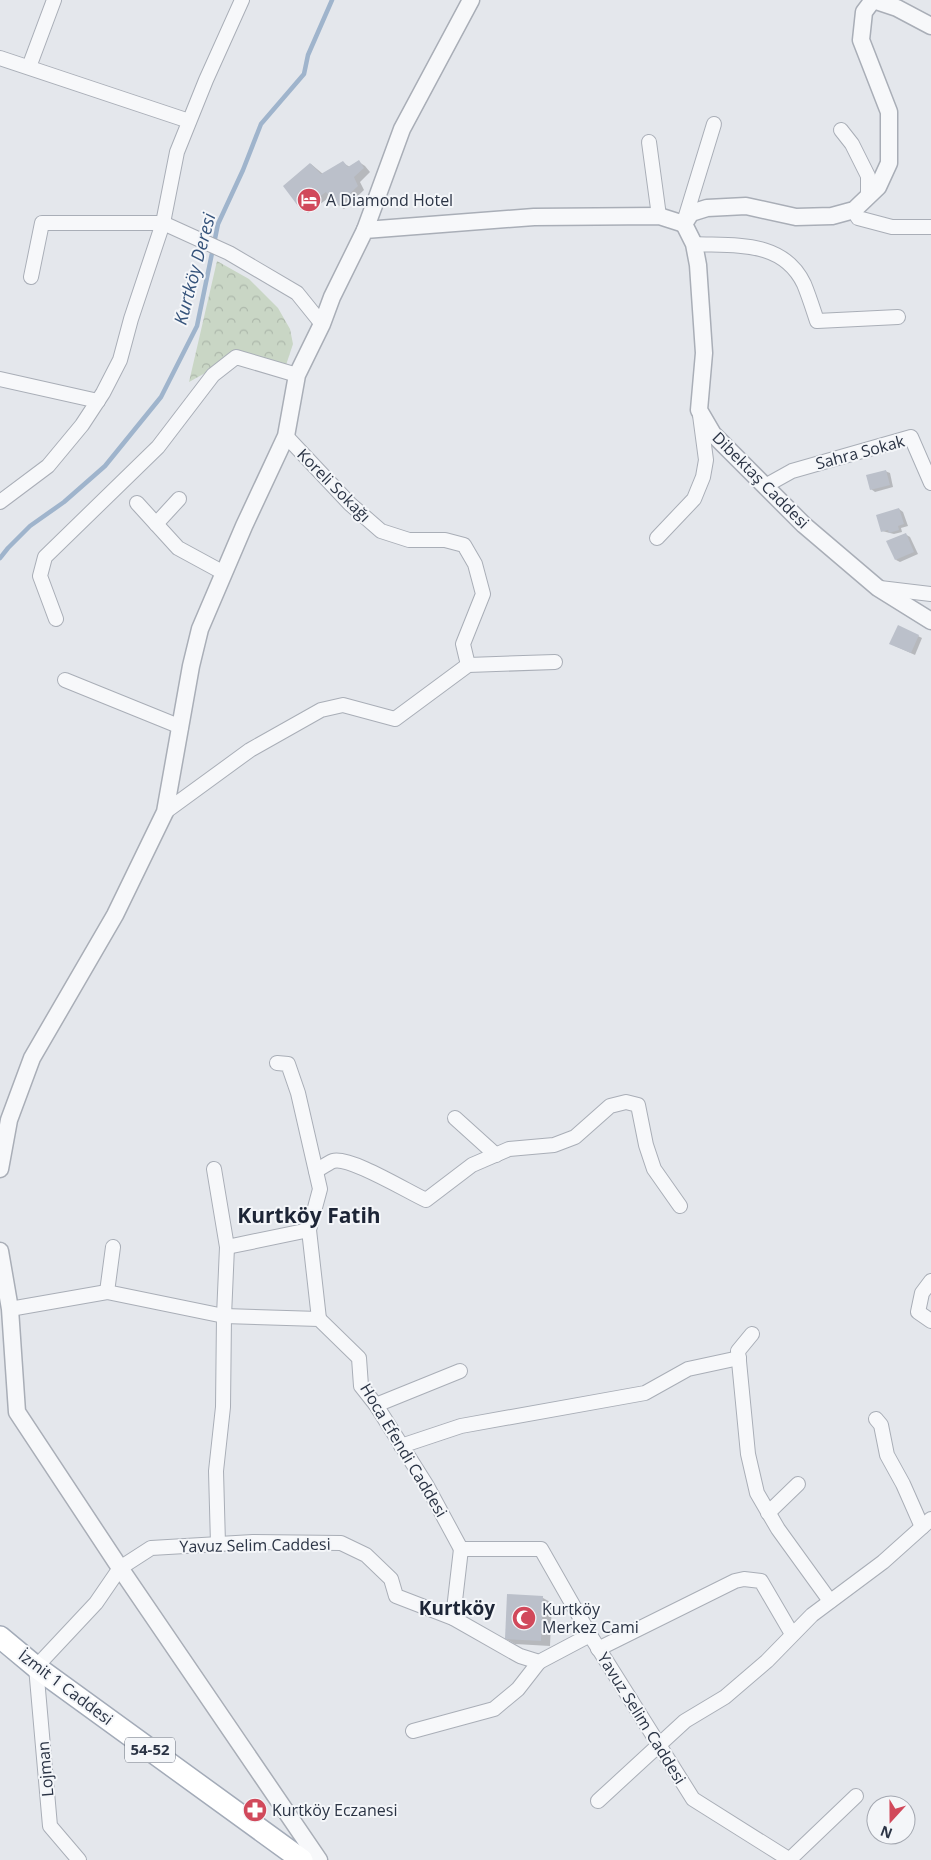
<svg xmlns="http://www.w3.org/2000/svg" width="931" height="1860" viewBox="0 0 931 1860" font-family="'Open Sans',sans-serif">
  <defs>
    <pattern id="forest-crowns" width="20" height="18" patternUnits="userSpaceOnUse" patternTransform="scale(1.25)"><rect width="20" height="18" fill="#c9d6c5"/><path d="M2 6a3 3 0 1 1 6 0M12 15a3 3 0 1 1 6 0" fill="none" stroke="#adb8ab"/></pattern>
  </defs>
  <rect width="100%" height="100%" fill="#e4e7ec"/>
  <!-- forest -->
  <path fill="url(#forest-crowns)" d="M 217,261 L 249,279 L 278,308 L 290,329 L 293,344 L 285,368 L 225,362 L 189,382 Z"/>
  <!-- shadow -->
  <g fill="#0003">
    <path d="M 359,162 L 365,166 L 370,172 L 360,182 L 364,190 L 344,209 L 338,205 L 331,196 L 308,213 L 301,209 L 311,164 L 323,174 L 343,163 L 350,167 Z"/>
    <path d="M 885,471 L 890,473 L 893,487 L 875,492 L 871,489 Z"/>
    <path d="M 899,509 L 903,512 L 908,526 L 901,528 L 902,532 L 894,534 L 882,531 Z"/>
    <path d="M 905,534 L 910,537 L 918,554 L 900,562 L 896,560 Z"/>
    <path d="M 918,636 L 922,638 L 915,655 L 895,646 Z"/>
    <path d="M 508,1596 L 543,1598 L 552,1603 L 550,1646 L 515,1644 L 506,1639 Z"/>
  </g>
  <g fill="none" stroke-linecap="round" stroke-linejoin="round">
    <!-- stream -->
    <path stroke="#9fb4cc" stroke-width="4.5" d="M 0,558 L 8,548 L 30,526 L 64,502 L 105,466 L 161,397 L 197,326 L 218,224 L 243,170 L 261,124 L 304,74 L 308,55 L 332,0"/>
  </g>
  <!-- building -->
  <g fill="#bbc0ca">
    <path d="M 359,160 L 364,168 L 354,177 L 358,186 L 337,206 L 326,192 L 301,210 L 283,186 L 310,163 L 321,174 L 343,161 L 348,167 Z"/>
    <path d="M 886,470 L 890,485 L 870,490 L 866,475 Z"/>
    <path d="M 899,508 L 904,524 L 898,526 L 899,530 L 889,533 L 888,530 L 881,532 L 876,515 Z"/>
    <path d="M 906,533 L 914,552 L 895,560 L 886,541 Z"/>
    <path d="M 898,625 L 919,635 L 911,653 L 889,644 Z"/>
    <path d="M 507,1594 L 543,1596 L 541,1641 L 505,1639 Z"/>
  </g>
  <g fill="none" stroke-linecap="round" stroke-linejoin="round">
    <!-- minor casing -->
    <g stroke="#a9aeb7" stroke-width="16">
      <g id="minor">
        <path d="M 0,58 L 189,121"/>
        <path d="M 29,67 L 54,0"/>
        <path d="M 841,130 L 852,144 L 868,176 L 868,197"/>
        <path d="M 649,142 L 659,216"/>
        <path d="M 854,210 L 858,218 L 892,227 L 931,227"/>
        <path d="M 684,222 L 714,124"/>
        <path d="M 694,244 C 736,246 783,240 804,284 C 809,296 813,309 817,321 L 898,317"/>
        <path d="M 31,277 L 42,223 L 163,223 L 229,253 L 297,293 L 322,324"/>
        <path d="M 0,379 L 98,401"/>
        <path d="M 286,436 L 350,504 L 381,531 L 409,540 L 445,540 L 464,545 L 475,564 L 483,594 L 463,644 L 468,665"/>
        <path d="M 765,486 L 792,471 L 911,437 L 931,483"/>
        <path d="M 0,502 L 48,466 L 82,425 L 103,393 L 120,360 L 131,319 L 163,223 L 177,152 L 206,80 L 242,0"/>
        <path d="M 137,503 L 178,548 L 224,573"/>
        <path d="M 156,524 L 179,499"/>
        <path d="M 657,538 L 694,499 L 703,477 L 706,460 L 700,415"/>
        <path d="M 880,588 L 931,594"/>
        <path d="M 56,619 L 40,576 L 45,557 L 158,447 L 213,375 L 236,357 L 297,375"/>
        <path d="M 65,680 L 181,727"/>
        <path d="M 165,812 L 250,750 L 321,710 L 343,705 L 395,719 L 468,665 L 555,662"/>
        <path d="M 277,1063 L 288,1064 L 298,1093 L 320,1189 L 309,1230 L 319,1319"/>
        <path d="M 455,1118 L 496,1155"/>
        <path d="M 214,1169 L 227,1247 L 309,1230"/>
        <path d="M 316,1171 C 321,1168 328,1163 333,1161 C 350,1156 408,1192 426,1200 L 472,1165 L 509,1149 L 554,1145 L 575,1137 L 610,1106 L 626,1102 L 638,1105 L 646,1145 L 654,1169 L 680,1206"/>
        <path d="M 931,1281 L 922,1293 L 918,1312 L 931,1321"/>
        <path d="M 107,1292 L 113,1247"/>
        <path d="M 10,1309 L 107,1292 L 224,1316 L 319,1319 L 359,1358 L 361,1386 L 376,1405 L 427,1486 L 461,1549 L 541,1549 L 590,1635"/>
        <path d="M 752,1334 L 738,1351 L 748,1454 L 757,1493 L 778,1529 L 830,1601"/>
        <path d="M 376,1405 L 460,1371"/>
        <path d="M 876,1419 L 881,1425 L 887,1455 L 903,1484 L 922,1527"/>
        <path d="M 401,1446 L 461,1426 L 645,1393 L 688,1369 L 739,1358"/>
        <path d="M 768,1513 L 798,1484"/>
        <path d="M 218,1544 L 216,1471 L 223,1407 L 224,1316 L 227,1247"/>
        <path d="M 453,1618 L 461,1549"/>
        <path d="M 598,1649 L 735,1581 L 744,1579 L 761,1581 L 792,1634"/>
        <path d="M 413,1731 L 494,1709 L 518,1689 L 539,1662"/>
        <path d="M 598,1801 L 685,1721 L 725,1697 L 767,1661 L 812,1615 L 883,1562 L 931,1519"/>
        <path d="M 79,1860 L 50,1826 L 36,1667 L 96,1603 L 120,1568 L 151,1548 L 253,1542 L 341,1543 L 366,1555 L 391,1579 L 396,1596 L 453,1618 L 520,1656 L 539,1662 L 590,1635 L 693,1799 L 790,1860"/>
        <path d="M 789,1860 L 856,1796"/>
      </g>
    </g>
    <!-- tertiary casing -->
    <g stroke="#a9aeb7" stroke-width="19">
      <g id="tertiary">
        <path d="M 873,0 L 897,8 L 931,26"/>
        <path d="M 684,224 L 694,244 L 698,265 L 704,353 L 699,410 L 713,434 L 804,525 L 878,588 L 931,621"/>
        <path d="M 684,224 L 691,213 L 707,208 L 746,206 L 796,217 L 832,216 L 854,210 L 878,187 L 889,163 L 889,112 L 861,40 L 864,12 L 873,0"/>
        <path d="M 365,230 L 402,129 L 471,0"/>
        <path d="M 0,1169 L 9,1120 L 32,1058 L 115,915 L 165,812 L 191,666 L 200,629 L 244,526 L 286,436 L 297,375 L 322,324 L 332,297 L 365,230 L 534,217 L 659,216 L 684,224"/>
        <path d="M 0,1251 L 10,1309 L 17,1412 L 120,1568 L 319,1860"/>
      </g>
    </g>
    <!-- primary casing -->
    <g stroke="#a3abb8" stroke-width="24">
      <path id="primary" d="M 0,1637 L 36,1667 L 302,1860"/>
    </g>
    <!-- minor -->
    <use href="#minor" stroke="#f7f8fa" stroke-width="14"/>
    <!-- tertiary -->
    <use href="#tertiary" stroke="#f7f8fa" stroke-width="16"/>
    <!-- primary -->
    <use href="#primary" stroke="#fff" stroke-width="21"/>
  </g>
  <!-- icons -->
  <defs>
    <g id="hotel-disc" transform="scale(1.25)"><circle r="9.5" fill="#d1495b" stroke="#f4f6f9"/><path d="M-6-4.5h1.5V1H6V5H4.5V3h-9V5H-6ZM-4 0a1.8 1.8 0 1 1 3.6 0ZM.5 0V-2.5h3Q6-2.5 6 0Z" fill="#fff"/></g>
    <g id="mosque-disc" transform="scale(1.25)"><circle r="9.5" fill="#d1495b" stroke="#f4f6f9"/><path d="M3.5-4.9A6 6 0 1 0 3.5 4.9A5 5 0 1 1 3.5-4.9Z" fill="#fff"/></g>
    <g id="pharmacy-disc" transform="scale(1.25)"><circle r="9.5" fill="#d1495b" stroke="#f4f6f9"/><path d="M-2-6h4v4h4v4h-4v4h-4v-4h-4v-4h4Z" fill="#fff"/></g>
  </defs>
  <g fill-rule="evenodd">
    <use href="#hotel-disc" x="309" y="200"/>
    <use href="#mosque-disc" x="524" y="1618"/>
    <use href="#pharmacy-disc" x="255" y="1810"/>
  </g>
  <g text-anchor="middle" stroke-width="4" stroke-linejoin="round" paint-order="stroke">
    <!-- shield labels -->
    <rect fill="#f4f6f9" stroke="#676e7b" stroke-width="1" x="125" y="1737.5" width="50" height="25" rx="4"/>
    <g font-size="15" font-weight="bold" fill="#2b3445">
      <text x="150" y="1755">54-52</text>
    </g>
    <!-- poi labels -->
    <g font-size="16" fill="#2b3445" stroke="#f4f6f9" text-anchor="start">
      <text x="326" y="206">A Diamond Hotel</text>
      <text x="542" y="1615">Kurtköy<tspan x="542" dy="18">Merkez Cami</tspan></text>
      <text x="272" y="1816">Kurtköy Eczanesi</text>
    </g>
    <!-- street labels -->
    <g font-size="16" fill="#2b3445" stroke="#f4f6f9">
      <text transform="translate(860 452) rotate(-15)" y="6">Sahra Sokak</text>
      <text transform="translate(761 480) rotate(45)" y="6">Dibektaş Caddesi</text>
      <text transform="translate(334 485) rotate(45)" y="6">Koreli Sokağı</text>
      <text transform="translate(404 1450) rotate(59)" y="6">Hoca Efendi Caddesi</text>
      <text transform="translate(255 1545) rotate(-1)" y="6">Yavuz Selim Caddesi</text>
      <text transform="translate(66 1687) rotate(37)" y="6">İzmit 1 Caddesi</text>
      <text transform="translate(642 1718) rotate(58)" y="6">Yavuz Selim Caddesi</text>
      <text transform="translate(45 1769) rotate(-95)" y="6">Lojman</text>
    </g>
    <!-- water labels -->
    <g font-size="18" font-style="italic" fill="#34527a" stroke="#f4f6f9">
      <text transform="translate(195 269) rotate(-75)" y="6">Kurtköy Deresi</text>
    </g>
    <!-- quarter labels -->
    <g font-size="19" font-weight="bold" fill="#1d2536" stroke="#f4f6f9">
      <text x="457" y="1615">Kurtköy</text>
    </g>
    <!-- district labels -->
    <g font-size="21" font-weight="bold" fill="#1d2536" stroke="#f4f6f9">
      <text x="309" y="1223">Kurtköy Fatih</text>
    </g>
  </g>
  <!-- north arrow -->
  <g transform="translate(891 1820) rotate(201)"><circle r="24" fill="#f4f6f9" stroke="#a4a8b1"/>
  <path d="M0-4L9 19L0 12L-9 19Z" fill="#d1495b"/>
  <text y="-8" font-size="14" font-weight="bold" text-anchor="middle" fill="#2b3445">N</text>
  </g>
</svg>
